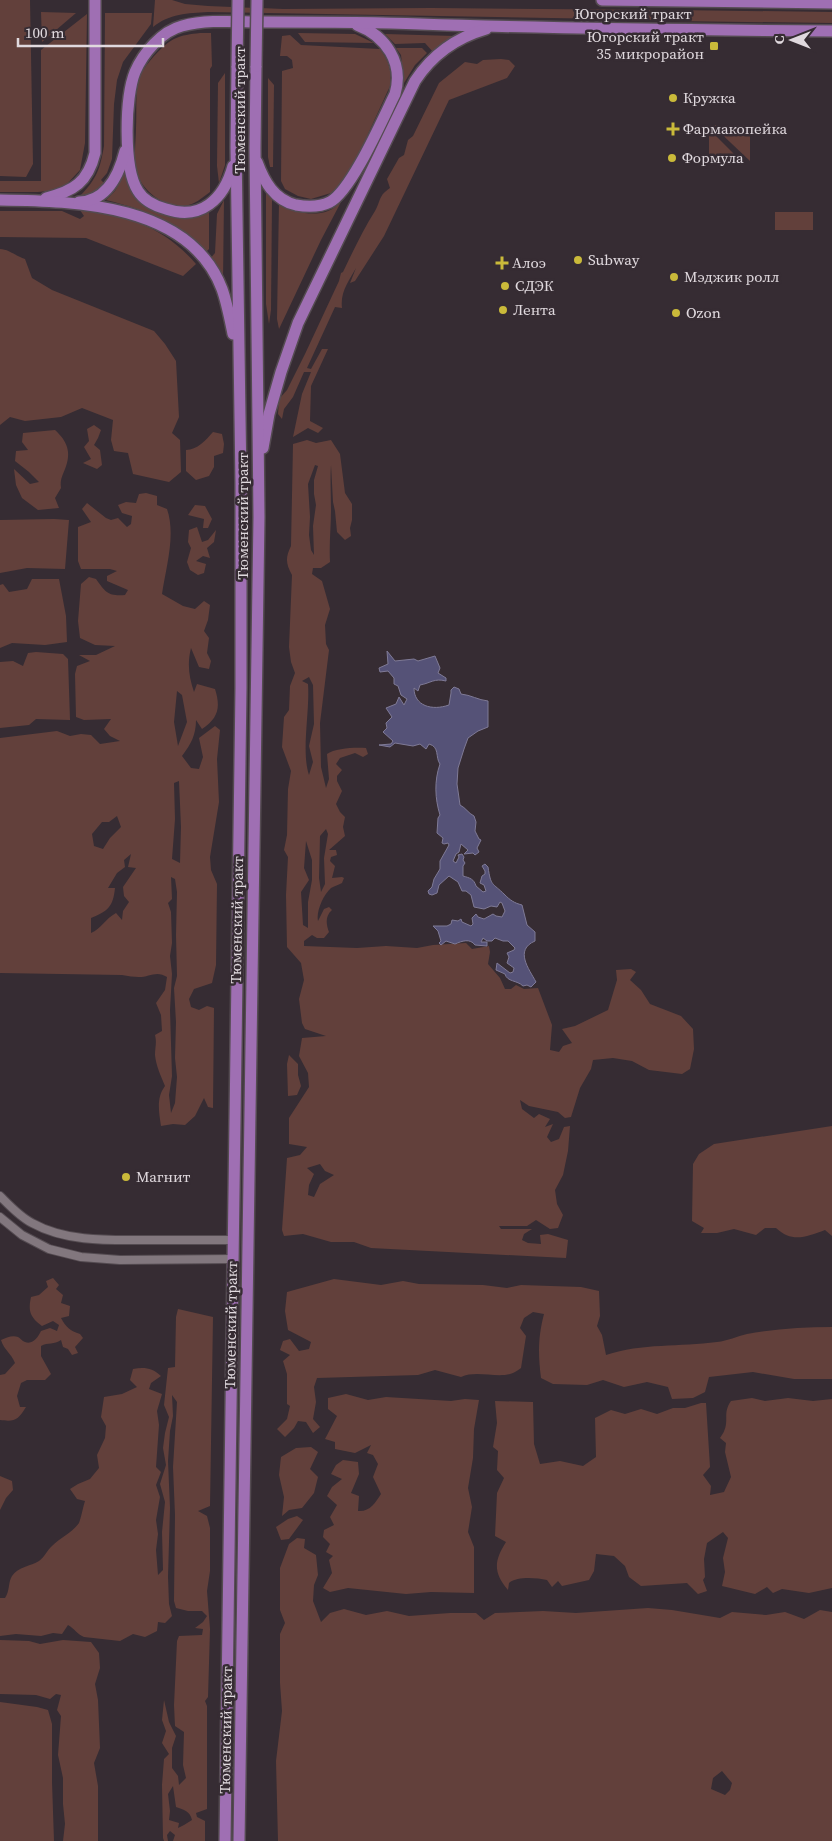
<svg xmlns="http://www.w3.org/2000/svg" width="832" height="1841" viewBox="0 0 832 1841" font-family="'Source Serif 4',serif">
  <rect width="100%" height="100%" fill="#362c33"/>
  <!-- green -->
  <g fill="#62403b" fill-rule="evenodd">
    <path d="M 0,0 L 30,0 L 33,164 L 26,177 L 0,176 Z"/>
    <path d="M 155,0 L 172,0 L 185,4 L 208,6 L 283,9 L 431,8 L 667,10 L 668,20 L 208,12 C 188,13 169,14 153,27 Z"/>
    <path d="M 673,10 L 832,12 L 832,23 L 673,21 Z"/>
    <path d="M 41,12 L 76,13 L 42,42 Z"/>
    <path d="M 105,13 L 152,13 L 151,24 L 123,62 L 117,80 L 114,104 L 112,159 L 107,173 L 101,180 L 104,183 L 91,194 L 81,195 C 97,178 100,169 104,146 Z"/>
    <path d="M 87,14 L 85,143 L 80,170 L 66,185 L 56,190 L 38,192 L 0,192 L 0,181 L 41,181 L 41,50 Z"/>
    <path d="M 200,33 L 211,33 L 212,66 L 210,69 L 210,192 C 202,198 194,205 184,206 C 164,207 143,192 137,173 C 133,160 136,142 136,128 C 137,112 135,93 139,78 C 143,67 163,44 174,39 C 182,35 191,34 200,33 Z"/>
    <path d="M 298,33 L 355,34 L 374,43 L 305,42 Z"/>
    <path d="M 385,34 L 455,36 L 442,44 L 433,52 L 425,43 L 395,44 Z"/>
    <path d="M 290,35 L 301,45 L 380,49 C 389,61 392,71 390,86 L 347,180 L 331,193 L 311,199 L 298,196 L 285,189 L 281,181 L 282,71 L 293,68 L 292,60 L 287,56 L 280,56 L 282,36 Z"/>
    <path d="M 396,48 L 422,48 L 427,53 L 415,65 L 404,83 L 401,55 Z"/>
    <path d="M 501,59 L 509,60 L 515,66 L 507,78 L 449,100 L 384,236 L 355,281 L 350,283 L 356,268 C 349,281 340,292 342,308 L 335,307 L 307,368 L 311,369 L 322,349 L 328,349 L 311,386 L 310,421 L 323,428 L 318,433 L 308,428 L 293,437 L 302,394 L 311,372 L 304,372 L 293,397 L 284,409 L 282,419 L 278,414 L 279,399 L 287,390 L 305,354 L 339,281 L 341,273 L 343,272 C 353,251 363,230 375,211 C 381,201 378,196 390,188 L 387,179 L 399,158 L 404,155 L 408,140 L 413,136 L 439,83 L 465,62 L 477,64 L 483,60 Z"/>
    <path d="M 225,73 L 225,165 L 219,183 L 217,166 L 218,83 Z"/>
    <path d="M 268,78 L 274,85 L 273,167 L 270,167 L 268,157 Z"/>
    <path d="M 712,125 L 750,125 L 750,161 Z"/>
    <path d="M 709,129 L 741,161 L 709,161 Z"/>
    <path d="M 125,172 L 129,187 L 137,197 L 177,217 L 190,218 L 209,211 L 209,249 L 205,253 C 171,222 151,211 106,200 L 115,191 Z"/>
    <path d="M 266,191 L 272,199 L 271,310 L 269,324 L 266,304 Z"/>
    <path d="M 224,200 L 223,281 L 209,260 L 215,253 L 217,214 Z"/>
    <path d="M 279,202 C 292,212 312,217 328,211 C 333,209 337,205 341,202 L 321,240 L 279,329 L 277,319 Z"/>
    <path d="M 80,210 C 128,216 163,226 196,264 L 183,276 L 86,238 L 0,237 L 0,211 L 62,211 L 80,219 L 84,216 Z"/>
    <rect x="775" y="212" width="38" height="18"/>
    <path d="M 0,249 C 8,249 16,256 25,259 L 32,278 L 52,290 L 154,331 L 165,344 L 176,361 L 179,417 L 172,433 L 180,440 L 181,472 L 169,482 L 133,474 L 128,453 L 114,451 L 111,440 L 113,420 L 82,408 L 61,417 L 25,421 L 10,417 L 0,425 Z"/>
    <path d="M 94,425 L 101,430 L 98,438 L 94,445 L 100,450 L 102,465 L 97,469 L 83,463 L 91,459 L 84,447 L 89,441 L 87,429 Z"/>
    <path d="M 55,430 C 67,441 72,452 65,469 C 62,477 60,479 61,488 L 55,498 L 59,508 L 38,510 L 22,498 L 16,485 L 14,469 L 30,484 L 39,482 L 29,472 L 15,461 L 16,451 L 28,450 L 22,442 L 23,433 Z"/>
    <path d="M 213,432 L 222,434 L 224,444 L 223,453 L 214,456 L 214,467 L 209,476 L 196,480 L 186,471 L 186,450 C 197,450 206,440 213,432 Z"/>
    <path d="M 307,440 L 316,443 L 331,440 L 340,454 L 345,493 L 352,504 L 352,520 L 350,528 L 351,536 L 345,540 L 337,532 L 335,511 L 333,502 L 331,465 C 330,480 331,495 331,510 C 331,527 329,544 330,562 L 321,568 L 313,568 L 312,574 L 322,581 L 330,609 L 325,625 L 326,644 L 329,650 L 320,723 L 321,767 L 326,788 L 329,779 L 327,754 C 335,748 356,747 366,748 L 368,754 L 363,757 L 355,753 L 340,758 L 336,764 L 342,770 L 337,776 L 337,781 L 342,791 L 336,804 L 340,812 L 345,817 L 343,827 L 345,836 L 329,850 L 336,850 L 337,855 L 331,857 L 330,861 L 335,866 L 332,878 L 342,877 L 344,878 L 342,883 C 339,885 334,886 331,888 C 323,895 316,912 318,921 L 324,909 L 329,907 L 332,910 C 325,916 326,924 329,932 L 324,938 L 317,938 L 312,935 L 304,941 L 304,946 L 357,948 L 386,946 L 417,948 L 433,945 L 466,943 L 472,949 L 489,946 L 490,952 L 488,964 L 500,978 L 505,989 L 511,989 L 516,985 L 524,989 L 538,988 L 552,1025 L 550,1050 L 559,1052 L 563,1046 L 572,1043 L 562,1029 L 575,1026 L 608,1010 L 617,980 L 616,970 L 631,969 L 636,972 L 630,980 L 641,990 L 650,1004 L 681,1016 L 693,1029 L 694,1049 L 690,1069 L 682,1074 L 649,1070 L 632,1061 L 613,1058 L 593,1060 L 591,1069 L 580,1088 L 571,1117 L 565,1118 L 558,1112 L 529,1106 L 520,1100 L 522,1109 L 534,1118 L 539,1114 L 550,1119 L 545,1127 L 553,1124 L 547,1137 L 551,1142 L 559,1139 L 564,1127 L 570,1126 L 568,1151 L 563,1175 L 555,1190 L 557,1204 L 563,1215 L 558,1228 L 550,1229 L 536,1220 L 527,1226 L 499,1226 L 501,1229 L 532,1229 L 524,1234 L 522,1240 L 528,1243 L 541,1244 L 540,1235 L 548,1234 L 568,1240 L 566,1258 L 371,1248 L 354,1242 L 331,1242 L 303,1234 L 284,1236 L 282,1230 L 287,1158 L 300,1155 L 307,1147 L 289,1144 L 289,1118 L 309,1087 L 308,1073 L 299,1056 L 302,1038 L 326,1036 L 305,1029 L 302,1023 L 299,999 L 304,980 L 301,963 L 287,947 L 286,895 L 288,857 L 284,850 L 287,835 L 288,789 L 291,771 L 282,747 L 284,717 L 289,710 L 290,686 L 295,673 L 291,662 L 289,647 L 292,575 C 286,564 285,558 291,546 L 293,444 ZM 315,465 L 318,466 L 314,480 L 314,494 L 316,505 L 313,526 L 314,555 L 311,550 L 309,535 L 310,517 L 308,484 ZM 309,677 L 313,685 L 314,724 L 309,746 L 313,762 L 309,775 C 301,751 310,712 308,684 L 302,681 ZM 326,829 L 328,834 L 324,858 L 325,884 L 321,892 L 319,878 L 320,836 ZM 306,841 L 312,860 L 312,880 L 308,902 L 308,928 L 303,925 L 301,892 L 309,880 L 304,868 ZM 320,1164 L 325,1171 L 334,1175 L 320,1184 L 314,1197 L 308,1195 L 309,1185 L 314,1174 L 307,1168 Z"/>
    <path d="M 146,493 L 157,496 L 157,505 L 167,509 C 176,535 166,567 162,594 L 183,606 L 195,609 L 204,601 L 210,605 L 208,620 L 204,631 L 209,638 L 207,653 L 211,661 L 209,669 L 199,667 L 191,648 C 187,664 189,677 194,692 L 197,684 L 215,689 C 221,708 218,718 202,729 L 196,720 C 196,735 191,744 182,756 L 191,768 L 199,769 L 203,757 L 199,738 L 215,726 L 220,730 L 217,759 L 219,802 L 210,857 L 211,870 L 217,884 L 216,965 L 212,983 L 194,989 L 189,999 L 191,1007 L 199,1010 L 207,1006 L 214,1008 L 213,1108 L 208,1107 L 204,1098 L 195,1116 L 185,1125 L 173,1124 L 161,1126 C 159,1112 156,1098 165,1086 C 161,1076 156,1066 155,1055 C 155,1047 157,1043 155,1035 L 162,1031 L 161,1015 L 156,1003 L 165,990 L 167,977 C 157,970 149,977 139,977 C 134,977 128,976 122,975 L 0,973 L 0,738 L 57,731 L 70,736 L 81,734 L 91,735 L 100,744 L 120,741 L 110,736 L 104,729 L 111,719 L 84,720 L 76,717 L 75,674 L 77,666 L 90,661 L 79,655 L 96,655 L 115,646 L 95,645 L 80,638 L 78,621 L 81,584 L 89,577 L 96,579 C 106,593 108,596 125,595 L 128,590 L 107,581 L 107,576 L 117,571 L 110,569 L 81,569 L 78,561 L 78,527 L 91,522 L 82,509 L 87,503 L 106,518 L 111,520 L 118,518 L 127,527 L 131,524 L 132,516 L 122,513 L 118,505 L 126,502 L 136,503 L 139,494 ZM 177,691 L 182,695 L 187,722 L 178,746 L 174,722 ZM 179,781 L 181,827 L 180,863 L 172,859 L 175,819 L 174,783 ZM 117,816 L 121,827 L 110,838 L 103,849 L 94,846 L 92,834 L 102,822 L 109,822 ZM 131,854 L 128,867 L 136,868 L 123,887 L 124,896 L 129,902 L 123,911 L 122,920 L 116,913 C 105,919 101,929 91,933 L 91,918 C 108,911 113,907 115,888 L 108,888 L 117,873 L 125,867 L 124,860 ZM 171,877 L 175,879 L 177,892 L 176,935 L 177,976 L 174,988 L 176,1022 L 175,1058 L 177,1077 L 175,1103 L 171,1113 L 169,1095 L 172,1076 L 170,1010 L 172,974 L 170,956 L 172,943 L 171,912 L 168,903 L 172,899 Z"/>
    <path d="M 195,505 L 205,506 L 212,519 L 208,528 L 203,528 L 204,519 L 188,515 Z"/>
    <path d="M 54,519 L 69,520 L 65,569 L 27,568 L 0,573 L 0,520 Z"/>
    <path d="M 197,527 L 202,542 L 208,540 L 216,530 L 214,542 L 207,548 L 210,558 L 203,556 L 196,561 L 206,564 L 204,573 L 198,575 L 190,570 L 187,562 L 191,548 L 188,542 L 189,530 Z"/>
    <path d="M 32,579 L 59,579 L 66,616 L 67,642 L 45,645 L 12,643 L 0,648 L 0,585 L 3,584 L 9,592 L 27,589 Z"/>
    <path d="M 36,652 L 63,654 L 68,659 L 70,720 L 36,719 L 29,725 L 0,728 L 0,662 L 13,661 L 23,666 L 28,653 Z"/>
    <path d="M 289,1055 L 298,1064 L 298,1075 L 301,1086 L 297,1095 L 288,1096 L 287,1064 Z"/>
    <path d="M 832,1126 L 832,1236 L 825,1230 C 806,1237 792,1243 776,1228 L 765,1228 L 756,1235 L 734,1229 L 717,1233 L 701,1233 L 704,1228 L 692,1221 L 693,1164 L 699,1154 L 714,1144 Z"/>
    <path d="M 53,1278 L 59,1285 L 56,1289 L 63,1295 L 61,1303 L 70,1306 L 69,1316 L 61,1318 C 66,1327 70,1331 80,1334 L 83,1338 L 75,1347 L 78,1353 L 72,1355 L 68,1349 L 63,1347 L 61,1340 C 54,1345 48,1342 41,1346 L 41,1356 L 51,1374 L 45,1380 L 27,1380 L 21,1383 L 17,1396 L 20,1407 L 26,1407 C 18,1420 15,1422 0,1420 L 0,1375 L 5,1374 L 15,1363 C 11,1353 4,1350 1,1340 C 6,1338 12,1335 18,1337 C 20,1338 22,1341 25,1342 C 33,1345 38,1337 41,1331 L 50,1328 L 57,1331 L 59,1325 L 53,1321 L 42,1326 C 30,1317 28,1311 31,1297 L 39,1295 L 48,1287 L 46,1281 Z"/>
    <path d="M 334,1279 L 381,1285 L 403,1281 L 419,1284 L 483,1285 L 507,1288 L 521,1285 L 581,1287 L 599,1291 L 600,1316 L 597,1326 L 602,1335 L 606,1355 C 642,1343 680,1347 717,1342 C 728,1341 737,1336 747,1334 C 775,1329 804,1327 832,1327 L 832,1379 L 794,1379 L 753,1372 L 709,1377 L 705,1392 L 693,1398 L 672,1399 L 668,1387 L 647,1382 L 624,1387 L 603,1380 L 587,1385 L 553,1384 L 541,1378 C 538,1354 538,1337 544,1314 L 533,1312 L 524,1318 L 520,1328 L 526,1336 L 521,1368 C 518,1370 514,1373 510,1374 C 495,1378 476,1370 461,1377 L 435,1370 L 418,1375 L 317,1378 L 314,1387 L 316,1402 L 313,1419 L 320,1427 L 313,1433 L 306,1422 L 298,1421 L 294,1428 L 285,1437 L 277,1429 L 287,1419 L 290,1406 L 287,1404 L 287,1374 L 283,1361 L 290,1355 L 280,1350 L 283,1341 L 290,1339 L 299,1351 L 309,1349 L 311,1342 L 288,1330 L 285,1311 L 287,1292 Z"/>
    <path d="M 178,1309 L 213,1317 L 210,1506 L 198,1511 L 207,1516 L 210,1528 L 210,1571 L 207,1591 L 210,1629 L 208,1697 L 205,1701 L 207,1706 L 207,1809 L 196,1813 L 197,1817 L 205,1821 L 205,1841 L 173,1841 L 175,1835 L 170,1831 L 167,1835 L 168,1841 L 164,1841 L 163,1838 L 162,1785 L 164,1759 L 169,1754 L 162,1743 L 166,1731 L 162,1720 L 164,1700 L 169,1722 L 176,1736 L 172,1748 L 172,1768 L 178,1776 L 179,1785 L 186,1778 L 183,1765 L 184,1732 L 175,1726 L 174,1705 L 177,1641 L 179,1636 L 202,1635 L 203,1629 L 195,1628 L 203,1622 L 207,1616 L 202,1611 L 188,1611 L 176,1608 L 174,1601 L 175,1515 L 173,1467 L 177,1402 L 172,1395 L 173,1416 L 170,1431 L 168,1461 L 170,1508 L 168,1577 L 169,1604 L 172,1616 L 165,1623 L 158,1622 L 157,1631 L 145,1637 L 133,1634 L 120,1641 L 84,1637 C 77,1634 75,1629 68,1625 L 62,1634 L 53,1633 L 41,1636 L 16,1634 L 0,1636 L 0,1598 L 5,1598 C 10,1591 8,1582 12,1576 C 18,1567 31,1566 39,1561 C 45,1557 47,1550 52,1546 C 60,1538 72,1533 79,1523 C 81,1518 83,1507 85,1501 L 77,1499 L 70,1489 L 78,1484 L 90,1479 L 99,1468 L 97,1455 L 105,1438 L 106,1426 L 101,1417 L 104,1397 L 122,1394 L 137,1387 L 130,1380 L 133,1369 C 145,1367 152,1368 161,1376 L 151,1383 L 149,1389 L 162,1394 L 157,1411 L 159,1425 L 156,1467 L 161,1472 L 156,1485 L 160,1497 L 156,1520 L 158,1534 L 156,1550 L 158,1575 L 163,1570 L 162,1532 L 165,1502 L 160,1484 L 166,1465 L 163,1448 L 165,1433 L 169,1417 L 164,1405 L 168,1368 L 175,1367 L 176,1317 ZM 173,1786 L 176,1807 C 184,1810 190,1811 192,1820 L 184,1825 L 178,1828 L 179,1823 L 169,1820 L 170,1811 L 168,1794 Z"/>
    <path d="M 346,1394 L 368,1400 L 386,1397 L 451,1401 L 465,1399 L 479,1400 L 474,1429 L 473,1458 L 468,1488 L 472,1507 L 468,1532 L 474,1547 L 474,1593 L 431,1592 L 406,1594 L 348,1588 L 330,1592 L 323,1588 L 332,1573 L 329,1560 L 333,1556 L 326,1552 L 330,1544 L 323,1537 L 324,1530 L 334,1525 L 330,1517 L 337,1505 L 327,1496 L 332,1487 L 342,1479 L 331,1474 L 336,1465 L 343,1460 L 358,1462 L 359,1474 L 351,1493 L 359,1496 L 358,1511 C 370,1512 375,1503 381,1494 L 373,1477 L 378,1464 L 373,1455 L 367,1453 L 371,1445 L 355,1453 L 335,1449 L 335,1442 L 325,1439 L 337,1416 L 328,1409 L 328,1398 Z"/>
    <path d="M 752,1398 L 765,1401 L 788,1398 L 813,1401 L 832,1399 L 832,1588 L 809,1593 L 782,1589 L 773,1593 L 767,1587 L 755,1594 L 722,1586 L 725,1572 L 723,1558 L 728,1538 L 723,1532 L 707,1543 L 704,1559 L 705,1577 L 703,1580 L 707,1591 L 698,1594 L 687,1583 L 641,1586 L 629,1577 L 625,1566 L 614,1556 L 596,1554 L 594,1571 L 589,1580 L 562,1586 L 558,1581 L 552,1587 L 547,1580 C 536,1578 518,1576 509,1583 L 508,1590 C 493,1572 494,1561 506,1542 L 495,1536 L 497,1493 L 504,1478 L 497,1470 L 498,1451 L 493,1447 L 497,1423 L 495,1401 L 533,1402 L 534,1444 L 540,1464 L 560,1461 L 583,1466 L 596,1457 L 595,1418 L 611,1410 L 625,1414 L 641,1409 L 657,1414 L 673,1408 L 685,1408 L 701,1403 L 706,1403 L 710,1467 L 703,1475 L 711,1486 L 710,1495 L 724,1492 L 731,1477 L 725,1452 L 726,1443 L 720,1438 C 732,1422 721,1415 731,1401 Z"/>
    <path d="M 311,1447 L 318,1452 L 310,1469 L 318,1477 L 314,1493 L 302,1508 L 289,1510 L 282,1516 L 284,1497 L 279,1475 L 281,1457 L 296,1448 Z"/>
    <path d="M 0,1476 L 12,1481 L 13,1490 L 6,1498 L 0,1510 Z"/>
    <path d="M 297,1516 L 303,1520 L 289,1539 L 281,1540 L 276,1527 L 288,1519 Z"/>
    <path d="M 297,1538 L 305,1539 L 304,1548 L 316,1555 L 318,1575 L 314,1585 L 313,1601 L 321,1622 L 330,1613 L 344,1609 L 366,1615 L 387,1611 L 409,1616 L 450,1613 L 476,1613 L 484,1620 L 495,1613 L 543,1611 L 576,1613 L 648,1608 L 672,1610 L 720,1618 L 732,1612 L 766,1615 L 785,1612 L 804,1619 L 820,1610 L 832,1612 L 832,1841 L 278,1841 L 276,1761 L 282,1711 L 280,1683 L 280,1634 L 285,1623 L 280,1610 L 280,1568 L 289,1544 ZM 722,1771 L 732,1783 L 730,1790 L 725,1795 L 711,1789 L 713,1778 Z"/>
    <path d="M 0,1640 L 29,1641 L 40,1644 L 63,1640 L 91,1642 L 99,1653 L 100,1668 L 95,1684 L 98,1700 L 100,1748 L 94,1763 L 98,1786 L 98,1841 L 63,1841 L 65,1824 L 63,1804 L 63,1778 L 58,1755 L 61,1716 L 57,1710 L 61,1695 L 56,1694 L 50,1699 L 36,1695 L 0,1694 Z"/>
    <path d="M 0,1702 L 37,1707 L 48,1710 L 52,1724 L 52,1782 L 54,1841 L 0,1841 Z"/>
  </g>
  <!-- water -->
  <path fill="#555277" stroke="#7f7a96" d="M 387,651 L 395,661 L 414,659 L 418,661 L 435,656 L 440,668 L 438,673 L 446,678 L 446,681 C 434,678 431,683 420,685 L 418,691 L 414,688 C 414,706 432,711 449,705 L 451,693 L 451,690 L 454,687 L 459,689 L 461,694 C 471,695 478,700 488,701 L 488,727 L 478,731 L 468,738 L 464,749 L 458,768 L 457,784 L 460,805 C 466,808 468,813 474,816 L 476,822 L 475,831 L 479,839 L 481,840 L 477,848 L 479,852 L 475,855 L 473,853 L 464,854 L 468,850 L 461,844 L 459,852 L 456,854 L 453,861 L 456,863 L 459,857 L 458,855 L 462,854 L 464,857 L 463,860 L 465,863 L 463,866 L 463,876 C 470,878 474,879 476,886 L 483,892 L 486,891 L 484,885 L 480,883 L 482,876 L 485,874 L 485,871 L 482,866 L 485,864 L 488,867 C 491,887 492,882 505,895 C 510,900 514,903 522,905 L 527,925 L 535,932 L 535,941 C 514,950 529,969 536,982 L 531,987 L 527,985 L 523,986 C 517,980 507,982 505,974 L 496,970 L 497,963 L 510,973 L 513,972 L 514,968 L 507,963 L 509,957 L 507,953 L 514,950 L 515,948 L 508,941 L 503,941 L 495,938 L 492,941 L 487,941 L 483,938 L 481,942 L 487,942 L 487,946 L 475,945 C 470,938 462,941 455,944 L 446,941 L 441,945 L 439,943 L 441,941 L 438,931 L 433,926 L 447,926 L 451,924 L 452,920 L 458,921 L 461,919 L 462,922 L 471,926 L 473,924 L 472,918 L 476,914 L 478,917 L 484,919 L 493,914 L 496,916 L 502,917 L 505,911 L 502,903 L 500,902 L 497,907 L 491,906 L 484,909 L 474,907 L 471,895 L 466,891 L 462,891 L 458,882 L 449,876 L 439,885 L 437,893 L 432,895 L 429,894 L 428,891 L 432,887 L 434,879 L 440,869 L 440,861 L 449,845 L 448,843 L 444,844 L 442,843 L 443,838 L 437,833 L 438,818 L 440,815 C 435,799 434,781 440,764 C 435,757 440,747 429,744 L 426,749 L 420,744 L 413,746 L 395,743 L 390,747 L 379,745 L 391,744 L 393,741 L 383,732 L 387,728 L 386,723 L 392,717 L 386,708 L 396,704 L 399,697 L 404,705 L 407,699 L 401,695 L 398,686 L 394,684 L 394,678 L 388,671 L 380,672 L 379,668 L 388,664 Z"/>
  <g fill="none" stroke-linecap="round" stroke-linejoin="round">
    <!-- street casing -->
    <g stroke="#544b51" stroke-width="10">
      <g id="street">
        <path d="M 0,1196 C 10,1206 20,1217 32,1223 C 68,1243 113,1240 153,1240 C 180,1240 207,1240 233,1240"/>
        <path d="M 0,1217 L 22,1235 L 49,1249 L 81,1257 L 120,1260 L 233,1259"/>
      </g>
    </g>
    <!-- primary casing -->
    <g stroke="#544b51" stroke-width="14">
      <g id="primary">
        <path d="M 602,0 L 832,3"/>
        <path d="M 257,162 C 264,181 274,200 296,205 C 307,207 320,207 330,202 C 352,190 383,118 395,94 C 404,63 386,36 357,25"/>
        <path d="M 233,166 C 224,199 201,221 166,209 C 155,206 144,201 138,191 C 123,168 125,97 135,72 C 143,53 162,31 182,26 C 208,19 237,22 264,22 C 316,22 368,22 420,24 C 557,29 694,30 832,31"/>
        <path d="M 46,198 C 74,191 88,182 95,153 L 95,0"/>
        <path d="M 0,200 C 76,201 190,204 222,289 C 227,303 230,319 233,334"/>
        <path d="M 79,202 C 107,201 119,175 125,151"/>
        <path d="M 263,448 L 269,414 L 281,372 L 298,323 L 415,81 C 432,55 455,38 486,29"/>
        <path d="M 225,1841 L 241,688 L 241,484 L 236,147 L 237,66"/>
        <path d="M 239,1841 L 259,517 L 255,148 L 256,66"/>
      </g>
    </g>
    <!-- street -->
    <use href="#street" stroke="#82777e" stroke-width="8"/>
    <!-- primary -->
    <use href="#primary" stroke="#9f6fb3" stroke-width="11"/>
    <!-- primary-bridge casing -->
    <g stroke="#544b51" stroke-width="14" stroke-linecap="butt">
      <g id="primary-bridge">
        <path d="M 237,66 L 238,0"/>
        <path d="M 256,66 L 257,0"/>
      </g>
    </g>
    <!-- primary-bridge -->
    <use href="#primary-bridge" stroke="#9f6fb3" stroke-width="11"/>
  </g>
  <!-- markers -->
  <g fill="#caba3a" stroke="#362c33" stroke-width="2">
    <rect x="709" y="41" width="10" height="10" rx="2.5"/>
    <circle cx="673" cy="98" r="5"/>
    <path d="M670.5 121.5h5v5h5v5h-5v5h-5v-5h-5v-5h5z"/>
    <circle cx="672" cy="158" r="5"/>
    <circle cx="578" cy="260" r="5"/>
    <path d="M499.5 255.5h5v5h5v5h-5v5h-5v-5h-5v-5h5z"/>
    <circle cx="674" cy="277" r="5"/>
    <circle cx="505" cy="286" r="5"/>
    <circle cx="503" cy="310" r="5"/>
    <circle cx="676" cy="313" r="5"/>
    <circle cx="126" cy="1177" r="5"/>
  </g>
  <g text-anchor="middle" stroke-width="5" stroke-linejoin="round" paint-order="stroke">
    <!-- street labels -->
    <g font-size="15" fill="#e0d9de" stroke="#362c33">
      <text x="633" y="19">Югорский тракт</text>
      <text transform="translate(240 110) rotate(-90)" y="5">Тюменский тракт</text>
      <text transform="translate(243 516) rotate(-90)" y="5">Тюменский тракт</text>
      <text transform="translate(237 920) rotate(-89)" y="5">Тюменский тракт</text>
      <text transform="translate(231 1325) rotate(-89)" y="5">Тюменский тракт</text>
      <text transform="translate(226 1730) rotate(-89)" y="5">Тюменский тракт</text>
    </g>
    <!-- poi labels -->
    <g font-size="15" fill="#e0d9de" stroke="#362c33" text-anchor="start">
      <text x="704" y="42" text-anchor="end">Югорский тракт<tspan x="704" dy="17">35 микрорайон</tspan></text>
      <text x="683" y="103">Кружка</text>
      <text x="683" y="134">Фармакопейка</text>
      <text x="682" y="163">Формула</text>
      <text x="588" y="265">Subway</text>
      <text x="512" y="268">Алоэ</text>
      <text x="684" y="282">Мэджик ролл</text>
      <text x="515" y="291">СДЭК</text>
      <text x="513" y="315">Лента</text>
      <text x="686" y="318">Ozon</text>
      <text x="136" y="1182">Магнит</text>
    </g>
  </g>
  <!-- north arrow -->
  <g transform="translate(792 40) rotate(270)" stroke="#362c33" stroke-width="4" paint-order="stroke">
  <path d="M0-4L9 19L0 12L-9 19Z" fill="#e0d9de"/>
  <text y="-8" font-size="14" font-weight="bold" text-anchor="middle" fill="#e0d9de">С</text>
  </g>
  <!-- scale -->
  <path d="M18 38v8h145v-8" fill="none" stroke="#e0d9de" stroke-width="2.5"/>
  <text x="25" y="38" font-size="15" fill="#e0d9de" stroke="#362c33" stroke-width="4" paint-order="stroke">100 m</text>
</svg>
